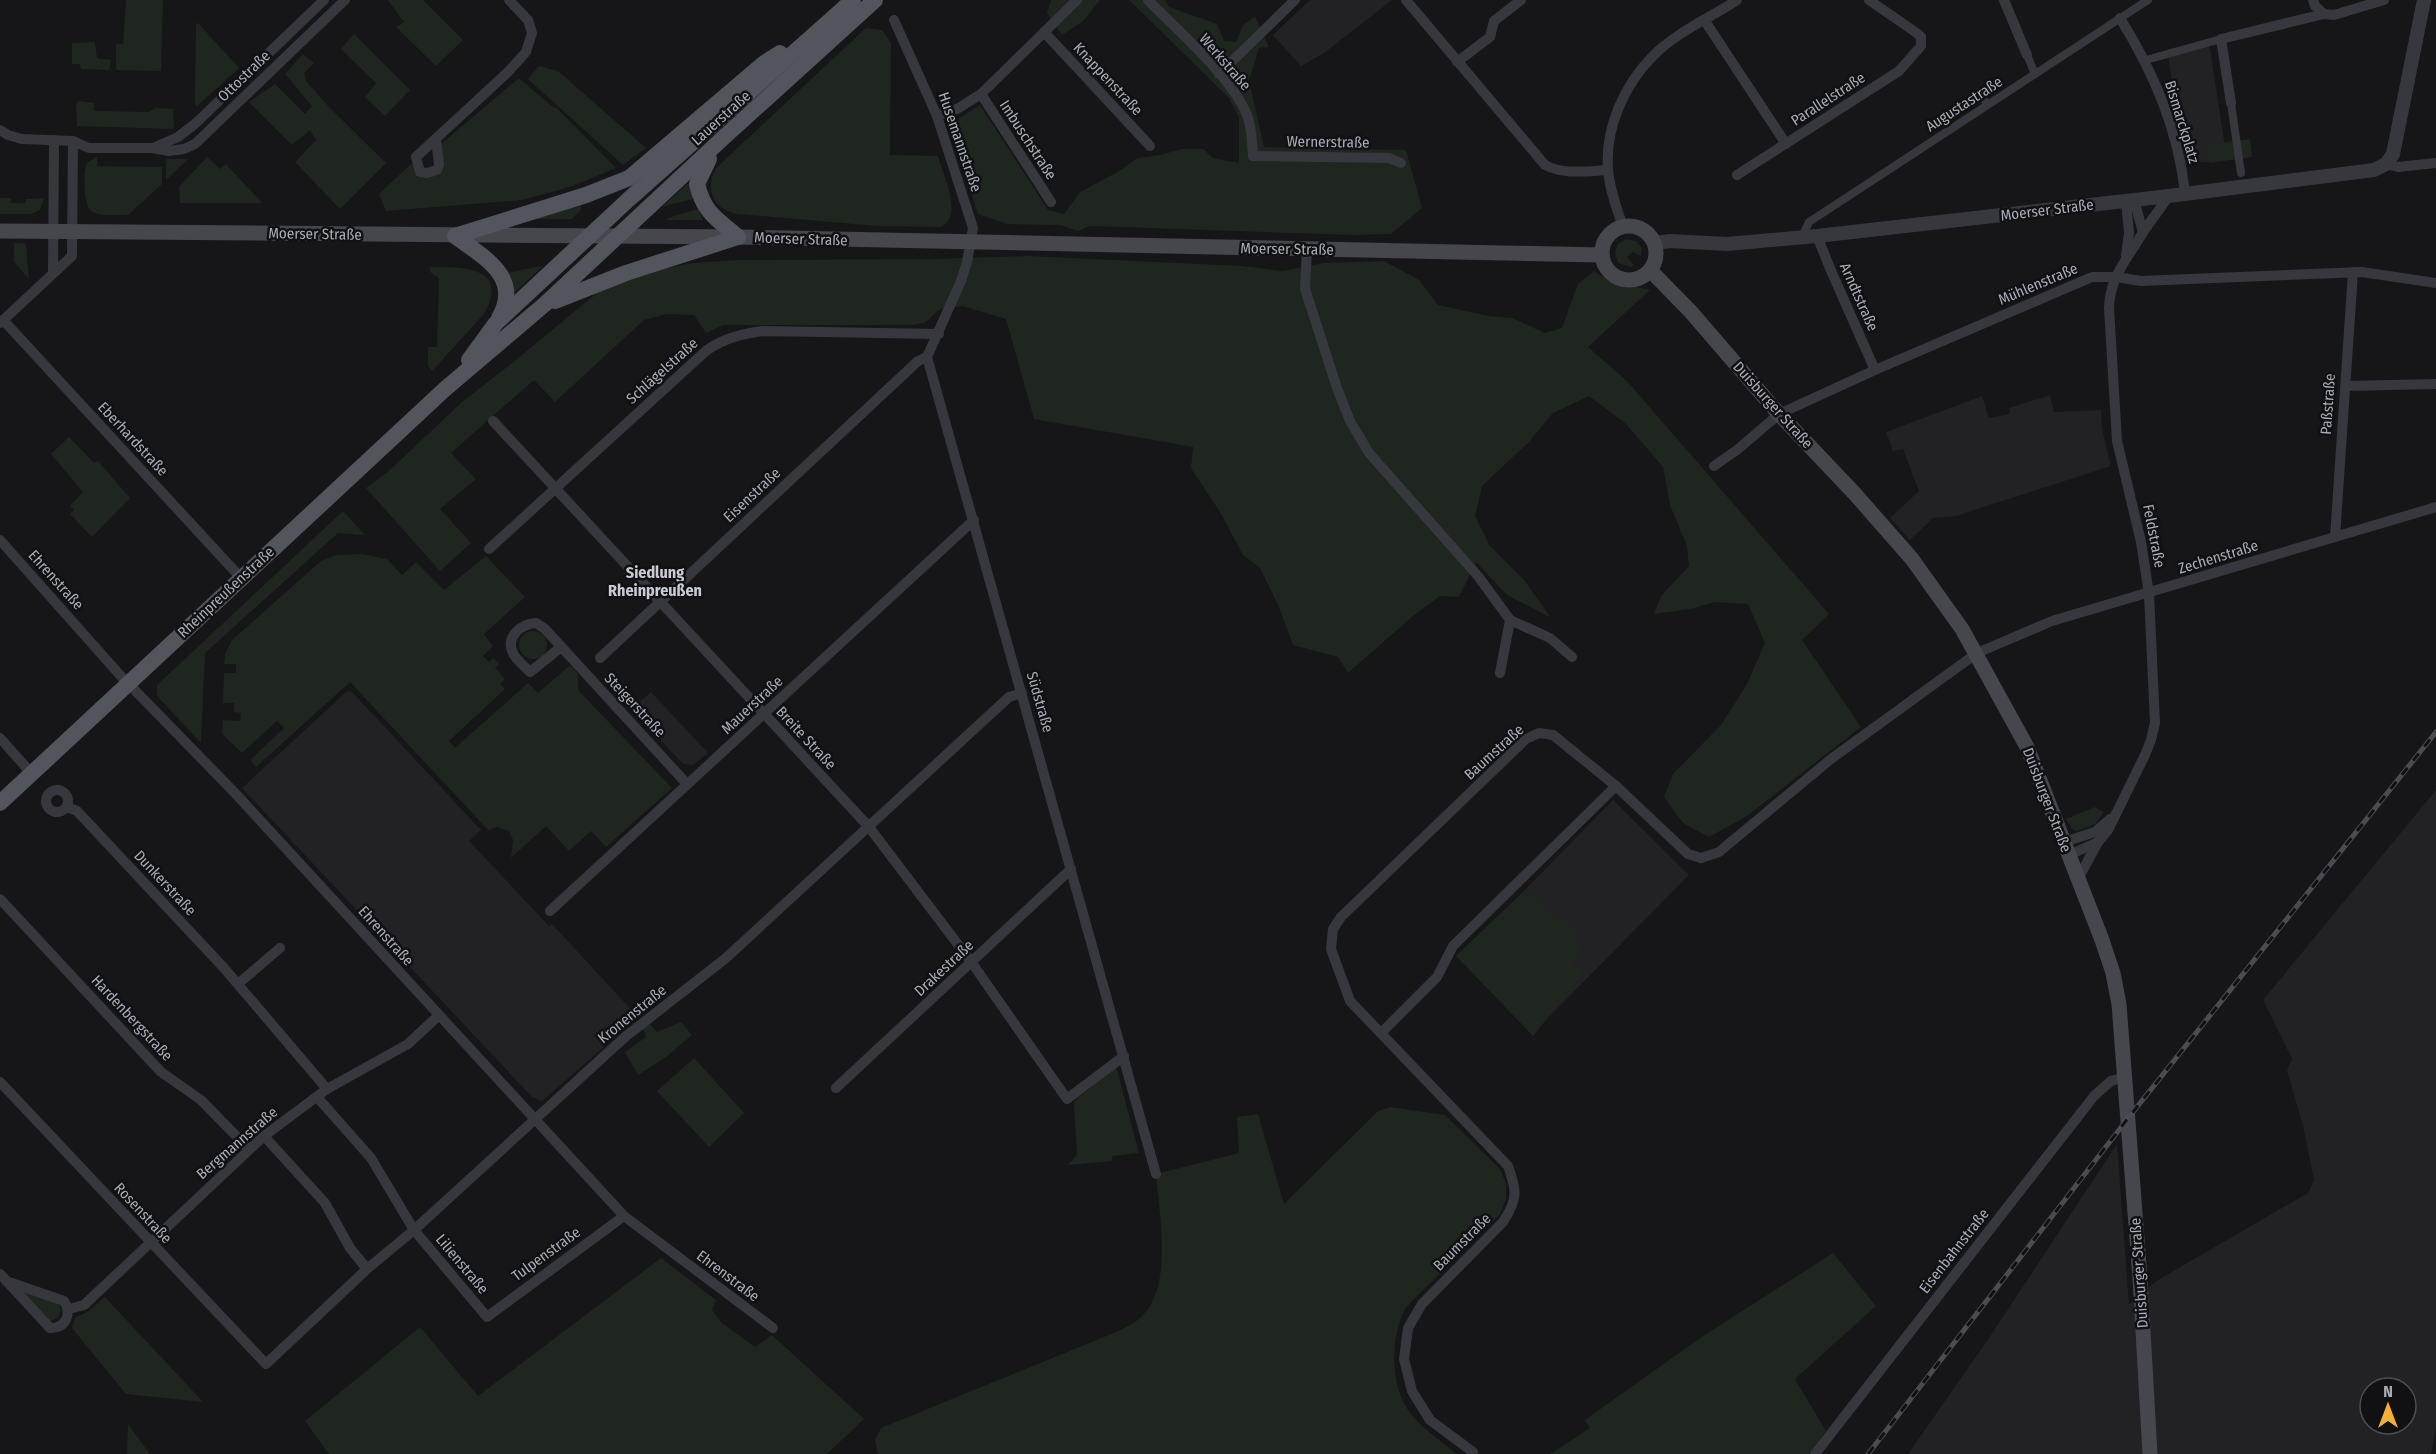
<svg xmlns="http://www.w3.org/2000/svg" width="2436" height="1454" viewBox="0 0 2436 1454" font-family="'Fira Sans Condensed',sans-serif">
  <rect width="100%" height="100%" fill="#161618"/>
  <!-- built -->
  <g fill="#222225" fill-rule="evenodd">
    <path d="M 1310,0 L 1392,0 L 1324,53 L 1301,66 L 1273,35 Z"/>
    <path d="M 2209,42 L 2227,160 L 2185,164 L 2167,49 Z"/>
    <path d="M 2050,395 L 2054,412 L 2101,410 L 2102,429 L 2111,466 L 1956,516 L 1933,518 L 1910,540 L 1890,518 L 1919,491 L 1903,449 L 1893,451 L 1886,432 L 1982,396 L 1989,418 L 2010,414 L 2009,408 Z"/>
    <path d="M 350,691 L 354,694 L 481,830 L 469,841 L 549,926 L 552,924 L 638,1017 L 542,1101 L 532,1097 L 242,788 L 345,693 Z"/>
    <path d="M 651,692 L 708,753 L 693,765 L 683,764 L 632,709 Z"/>
    <path d="M 2436,790 L 2436,1428 L 2431,1454 L 1908,1454 L 1989,1338 L 2117,1144 L 2129,1304 L 2158,1280 L 2308,1193 L 2314,1180 L 2303,1126 L 2287,1070 L 2292,1059 L 2263,1000 ZM 2370,1388 L 2406,1388 L 2406,1424 L 2370,1424 Z"/>
    <path d="M 1613,800 L 1689,875 L 1534,1032 L 1459,957 Z"/>
  </g>
  <!-- green -->
  <g fill="#1e261f">
    <path d="M 126,0 L 163,0 L 161,71 L 117,70 L 116,68 L 116,44 L 123,44 Z"/>
    <path d="M 388,0 L 423,0 L 463,40 L 436,66 L 396,27 L 404,22 Z"/>
    <path d="M 1051,0 L 1100,0 L 1083,21 L 1062,35 L 1047,13 Z"/>
    <path d="M 1129,0 L 1165,0 L 1169,7 L 1217,24 L 1224,41 L 1236,42 L 1243,25 L 1255,17 L 1269,47 L 1259,48 L 1249,80 L 1264,147 L 1406,150 L 1422,208 L 1391,234 L 1354,235 L 1090,226 L 1078,231 L 1060,225 L 1007,224 L 978,214 L 949,125 L 980,105 L 1048,210 L 1064,214 L 1080,192 L 1123,169 L 1137,158 L 1160,155 L 1182,149 L 1203,149 L 1213,158 L 1239,163 L 1239,117 L 1228,97 Z"/>
    <path d="M 198,23 L 239,68 L 197,106 L 195,104 L 196,24 Z"/>
    <path d="M 866,28 L 882,30 L 891,43 L 890,155 L 938,156 C 943,175 964,216 941,227 L 877,226 L 738,214 C 713,210 704,189 716,168 Z"/>
    <path d="M 354,34 L 410,90 L 385,116 L 365,97 L 376,83 L 341,49 Z"/>
    <path d="M 95,42 L 97,58 L 111,60 L 109,70 L 81,69 L 80,64 L 72,64 L 72,43 Z"/>
    <path d="M 303,54 L 314,63 L 304,73 L 306,81 L 330,108 L 386,163 L 340,209 L 295,162 L 316,140 L 310,130 L 292,145 L 249,102 L 275,84 L 305,114 L 312,106 L 285,74 Z"/>
    <path d="M 539,66 L 558,71 L 646,148 L 623,165 L 528,79 Z"/>
    <path d="M 519,78 L 554,108 L 556,107 L 616,168 L 573,186 L 522,200 L 386,211 L 379,194 L 412,163 L 419,176 L 437,176 L 442,166 L 441,144 Z"/>
    <path d="M 79,101 L 94,103 L 94,111 L 149,112 L 155,108 L 173,109 L 174,129 L 77,126 L 76,104 Z"/>
    <path d="M 2250,139 L 2252,157 L 2209,163 L 2206,145 Z"/>
    <path d="M 97,157 L 97,166 L 162,167 L 162,184 L 128,215 C 118,215 99,217 91,211 C 84,206 83,173 86,166 C 88,161 92,159 97,157 Z"/>
    <path d="M 207,157 L 220,169 L 226,164 L 262,203 L 180,203 L 179,187 Z"/>
    <path d="M 166,159 L 188,159 L 166,180 Z"/>
    <path d="M 687,184 L 690,184 L 693,199 L 662,207 Z"/>
    <path d="M 0,198 L 11,198 L 11,203 L 25,203 L 26,199 L 44,198 L 40,210 L 31,214 L 0,214 Z"/>
    <path d="M 581,204 L 581,210 L 572,219 L 534,219 Z"/>
    <path d="M 698,209 L 703,220 L 666,220 L 674,216 Z"/>
    <path d="M 1626,239 L 1636,241 L 1642,248 L 1641,256 L 1633,252 L 1627,257 L 1634,265 L 1631,267 L 1618,263 L 1615,253 L 1618,244 Z"/>
    <path d="M 14,243 L 24,243 L 26,246 L 29,279 L 14,262 Z"/>
    <path d="M 1028,256 L 1242,266 L 1283,271 L 1324,263 L 1384,261 L 1419,280 L 1438,305 L 1488,316 L 1512,318 L 1545,333 L 1562,328 L 1578,284 L 1594,271 L 1609,281 L 1650,290 L 1588,347 L 1627,381 L 1829,614 L 1802,640 L 1861,727 L 1747,816 L 1709,837 L 1683,823 L 1664,797 L 1673,774 L 1721,725 L 1747,684 L 1765,643 L 1748,604 L 1715,602 L 1691,609 L 1654,614 L 1661,596 L 1689,566 L 1687,546 L 1670,505 L 1663,467 L 1625,423 L 1589,396 L 1553,413 L 1529,442 L 1482,486 L 1475,516 L 1490,546 L 1525,581 L 1550,617 L 1507,595 L 1476,562 L 1459,597 L 1440,596 L 1413,616 L 1348,673 L 1338,657 L 1293,645 L 1278,605 L 1260,568 L 1243,555 L 1220,512 L 1191,468 L 1193,447 L 1034,419 L 1006,319 L 963,306 L 940,309 L 926,322 L 913,325 L 723,325 L 706,333 L 694,315 L 667,314 L 644,320 L 555,402 L 534,380 L 451,453 L 476,479 L 440,509 L 471,543 L 440,571 L 366,488 L 390,470 L 462,402 L 511,364 L 603,288 L 642,273 L 692,263 L 740,260 L 934,259 Z"/>
    <path d="M 541,266 L 542,267 L 514,293 L 507,273 Z"/>
    <path d="M 430,267 C 462,267 511,266 484,314 L 432,371 L 428,366 L 428,347 L 437,347 L 439,278 L 430,272 Z"/>
    <path d="M 69,437 L 94,463 L 98,461 L 130,498 L 92,537 L 70,514 L 74,510 L 70,506 L 83,492 L 51,454 Z"/>
    <path d="M 343,511 L 365,535 L 338,533 L 205,653 L 201,743 L 157,696 L 157,685 Z"/>
    <path d="M 362,554 L 387,559 L 402,575 L 416,562 L 444,590 L 486,556 L 525,597 L 484,634 L 493,646 L 483,656 L 489,662 L 493,658 L 499,664 L 495,668 L 505,679 L 500,684 L 505,689 L 449,741 L 455,748 L 528,683 L 538,693 L 570,665 L 578,674 L 578,690 L 672,788 L 606,847 L 591,831 L 569,851 L 546,826 L 511,858 L 513,840 L 509,831 L 497,827 L 488,830 L 350,682 L 256,767 L 250,760 L 284,728 L 277,721 L 242,753 L 222,734 L 223,720 L 240,721 L 241,713 L 234,712 L 234,703 L 223,703 L 224,673 L 236,673 L 236,664 L 224,664 L 225,654 L 232,640 L 321,561 L 336,555 Z"/>
    <circle cx="533" cy="645" r="14"/>
    <path d="M 2095,807 L 2104,812 L 2095,824 L 2077,831 L 2072,829 L 2066,819 Z"/>
    <path d="M 1526,889 L 1576,933 L 1582,954 L 1573,963 L 1584,973 L 1533,1036 L 1456,956 Z"/>
    <path d="M 648,1022 L 657,1032 L 681,1022 L 692,1035 L 666,1057 L 638,1075 L 625,1052 L 646,1037 L 642,1027 Z"/>
    <path d="M 694,1058 L 744,1113 L 709,1147 L 657,1091 Z"/>
    <path d="M 1116,1066 L 1139,1153 L 1112,1156 L 1112,1161 L 1068,1165 L 1077,1155 L 1074,1102 Z"/>
    <path d="M 1390,1107 L 1445,1115 L 1500,1169 L 1506,1183 L 1506,1199 L 1500,1214 L 1406,1307 C 1390,1337 1389,1386 1411,1414 C 1423,1429 1442,1442 1457,1454 L 878,1454 L 875,1440 L 881,1428 L 1121,1330 C 1127,1326 1135,1323 1140,1318 C 1174,1289 1159,1213 1156,1174 L 1239,1153 L 1237,1117 L 1258,1114 L 1284,1204 L 1378,1111 Z"/>
    <path d="M 1833,1253 L 1876,1306 L 1795,1379 L 1826,1431 L 1809,1454 L 1550,1454 L 1590,1428 L 1585,1420 L 1700,1338 Z"/>
    <path d="M 661,1258 L 716,1300 L 712,1310 L 722,1323 L 755,1347 L 772,1335 L 864,1419 L 827,1454 L 329,1454 L 305,1421 L 420,1327 L 478,1396 Z"/>
    <path d="M 21,1290 L 59,1304 L 61,1310 L 58,1318 L 51,1321 L 47,1319 Z"/>
    <path d="M 105,1297 L 203,1402 L 126,1394 L 72,1328 L 75,1318 L 89,1311 Z"/>
    <path d="M 128,1424 L 150,1454 L 127,1454 Z"/>
  </g>
  <g fill="none" stroke-linecap="round" stroke-linejoin="round">
    <!-- pedestrian -->
    <g stroke="#37383d" stroke-width="8">
      <path d="M 2027,55 L 2035,74"/>
      <path d="M 2146,60 L 2221,39"/>
      <path d="M 1979,92 L 1987,104"/>
      <path d="M 2231,103 L 2241,173"/>
      <path d="M 1802,237 L 1809,222 L 2148,0"/>
    </g>
    <!-- minor -->
    <g stroke="#37383d" stroke-width="10">
      <path d="M 1148,0 C 1178,31 1231,76 1247,115 C 1252,127 1252,143 1253,156 L 1389,158 L 1401,163"/>
      <path d="M 1406,0 L 1545,165 C 1563,175 1588,171 1608,170"/>
      <path d="M 2004,0 L 2027,55"/>
      <path d="M 2313,0 L 2315,6 L 2324,14"/>
      <path d="M 2120,18 C 2154,73 2178,129 2185,193"/>
      <path d="M 894,20 L 937,116 L 973,228 L 967,262 L 961,281 L 927,357 L 1156,1174"/>
      <path d="M 1705,21 L 1786,144"/>
      <path d="M 1044,32 L 1150,146"/>
      <path d="M 1457,62 L 1490,37 L 1494,21 L 1521,0"/>
      <path d="M 1219,74 L 1295,0"/>
      <path d="M 981,94 L 1051,202"/>
      <path d="M 2231,103 L 2221,39 L 2324,14 L 2334,15 L 2384,0"/>
      <path d="M 937,116 L 957,109 L 981,94 L 1077,0"/>
      <path d="M 0,130 L 8,135 L 22,139 L 73,141 L 89,148 L 152,148 L 169,151 L 184,149 L 195,144 L 345,0"/>
      <path d="M 436,139 L 439,165 L 437,170 L 427,173 L 420,172 L 416,157 L 508,72 L 526,52 L 532,33 L 528,20 L 509,0"/>
      <path d="M 153,148 L 178,137 L 196,123 L 324,0"/>
      <path d="M 2386,164 L 2398,167 L 2436,163"/>
      <path d="M 1737,175 L 1899,71 L 1921,46 L 1921,37 L 1918,34 L 1869,0"/>
      <path d="M 2126,201 L 2129,233 L 2126,256"/>
      <path d="M 1623,227 C 1617,209 1609,188 1608,169 C 1605,128 1624,85 1653,56 C 1675,33 1710,18 1737,0"/>
      <path d="M 2143,232 L 2169,196"/>
      <path d="M 1817,236 L 1832,273 L 1875,370"/>
      <path d="M 1307,250 L 1305,289 L 1337,388 L 1350,421 L 1369,453 L 1478,576 L 1510,620 L 1500,673"/>
      <path d="M 53,272 L 54,140"/>
      <path d="M 3,320 L 241,578"/>
      <path d="M 0,323 L 72,256 L 73,141"/>
      <path d="M 2346,386 L 2436,384"/>
      <path d="M 493,421 L 869,827 L 972,963 L 1067,1099 L 1124,1056"/>
      <path d="M 1714,466 L 1737,450 L 1779,414 L 1875,370 L 2092,277 L 2116,277 L 2141,281 L 2362,272 L 2436,283"/>
      <path d="M 2335,537 L 2353,272"/>
      <path d="M 0,540 L 119,674 L 234,792 L 624,1216 L 773,1328"/>
      <path d="M 489,549 L 707,350 C 725,338 741,334 763,331 L 939,334"/>
      <path d="M 1510,620 L 1550,638 L 1572,657"/>
      <path d="M 560,648 L 530,672 C 525,667 518,661 514,655 C 504,638 520,624 536,623 L 545,629 L 687,784"/>
      <path d="M 600,658 L 918,361 L 927,357"/>
      <path d="M 0,738 L 32,774"/>
      <circle cx="57" cy="801" r="11"/>
      <path d="M 67,807 L 77,811 L 224,968 L 327,1089"/>
      <path d="M 2064,842 L 2095,832 L 2110,819"/>
      <path d="M 2069,855 L 2098,842 L 2108,830 L 2145,755 L 2151,740 L 2155,723 L 2149,594 L 2141,542 L 2117,441 L 2109,308 C 2110,275 2128,259 2143,232 L 2134,200"/>
      <path d="M 2078,879 L 2098,842"/>
      <path d="M 0,899 L 161,1072 L 201,1100 L 249,1149"/>
      <path d="M 550,911 L 974,520"/>
      <path d="M 238,984 L 280,948"/>
      <path d="M 1381,1033 L 1437,977 L 1453,946 L 1616,786"/>
      <path d="M 0,1082 L 266,1364 L 367,1269 L 414,1230 L 625,1037 L 726,958 L 1009,697 L 1022,693"/>
      <path d="M 836,1088 L 1071,869"/>
      <path d="M 317,1097 L 371,1158 L 414,1230 L 487,1317 L 624,1216"/>
      <path d="M 264,1136 L 325,1203 L 350,1248 L 367,1269"/>
      <path d="M 0,1274 L 50,1328 C 66,1329 72,1313 64,1301 L 6,1281"/>
      <path d="M 69,1309 L 84,1305 L 264,1136 L 327,1089 L 408,1044 L 438,1016"/>
      <path d="M 1473,1452 L 1430,1420 L 1412,1391 L 1404,1359 L 1408,1328 L 1422,1304 L 1503,1222 C 1518,1199 1517,1191 1508,1166 L 1350,1001 L 1331,949 L 1333,929 L 1341,917 L 1526,739 L 1539,733 L 1553,735 L 1616,786 L 1688,854 L 1701,858 L 1719,852 L 1831,759 L 1977,653 L 2052,621 L 2436,507"/>
      <path d="M 1815,1454 L 2094,1096 L 2111,1081 L 2125,1077"/>
    </g>
    <!-- tertiary -->
    <path stroke="#37383d" stroke-width="14" d="M 1655,243 L 1670,241 L 1727,244 L 1817,236 L 2169,196 L 2374,170 L 2386,164 L 2393,154 L 2424,0"/>
    <!-- secondary -->
    <g stroke="#45474d" stroke-width="15">
      <circle cx="1629" cy="253" r="27"/>
      <path d="M 0,231 L 738,237 L 1602,255"/>
      <path d="M 1651,271 L 1691,312 L 1779,414 L 1855,494 L 1912,559 L 1962,629 L 2027,747 L 2102,940 L 2113,973 L 2119,1004 L 2140,1278 L 2150,1454"/>
    </g>
    <!-- primary -->
    <g stroke="#53555c" stroke-width="16">
      <path d="M 709,159 L 697,184 C 704,213 716,218 738,237"/>
      <path d="M 455,236 L 586,195 L 629,178 L 763,64 L 780,53"/>
      <path d="M 455,236 C 483,257 523,277 499,318"/>
      <path d="M 555,301 L 626,273 L 738,237"/>
      <path d="M 469,360 L 496,323 L 628,200 L 853,0"/>
      <path d="M 0,803 L 445,389 L 545,304 L 723,138 L 875,0"/>
    </g>
    <!-- rail casing -->
    <g stroke="#4a4c52" stroke-width="5">
      <path id="rail" d="M 1868,1454 L 2129,1117 L 2436,732"/>
    </g>
    <!-- rail -->
    <use href="#rail" stroke="#111113" stroke-width="3" stroke-dasharray="9" stroke-linecap="butt"/>
  </g>
  <g text-anchor="middle" stroke-width="5" stroke-linejoin="round" paint-order="stroke">
    <!-- street labels -->
    <g font-size="15" fill="#a8adb8" stroke="#111113">
      <text transform="translate(1225 62) rotate(49)" y="5">Werkstraße</text>
      <text transform="translate(244 76) rotate(-44)" y="5">Ottostraße</text>
      <text transform="translate(1108 79) rotate(47)" y="5">Knappenstraße</text>
      <text transform="translate(1828 99) rotate(-33)" y="5">Parallelstraße</text>
      <text transform="translate(1964 104) rotate(-33)" y="5">Augustastraße</text>
      <text transform="translate(721 118) rotate(-42)" y="5">Lauerstraße</text>
      <text transform="translate(2182 122) rotate(73)" y="5">Bismarckplatz</text>
      <text transform="translate(1028 140) rotate(57)" y="5">Imbuschstraße</text>
      <text transform="translate(960 142) rotate(71)" y="5">Husemannstraße</text>
      <text transform="translate(1328 142) rotate(1)" y="5">Wernerstraße</text>
      <text transform="translate(2047 210) rotate(-7)" y="5">Moerser Straße</text>
      <text transform="translate(315 234) rotate(1)" y="5">Moerser Straße</text>
      <text transform="translate(801 239) rotate(2)" y="5">Moerser Straße</text>
      <text transform="translate(1287 249) rotate(1)" y="5">Moerser Straße</text>
      <text transform="translate(2038 284) rotate(-23)" y="5">Mühlenstraße</text>
      <text transform="translate(1859 297) rotate(66)" y="5">Arndtstraße</text>
      <text transform="translate(662 371) rotate(-42)" y="5">Schlägelstraße</text>
      <text transform="translate(2328 404) rotate(-86)" y="5">Paßstraße</text>
      <text transform="translate(1773 405) rotate(48)" y="5">Duisburger Straße</text>
      <text transform="translate(133 439) rotate(47)" y="5">Eberhardstraße</text>
      <text transform="translate(752 495) rotate(-43)" y="5">Eisenstraße</text>
      <text transform="translate(2154 536) rotate(79)" y="5">Feldstraße</text>
      <text transform="translate(2218 557) rotate(-17)" y="5">Zechenstraße</text>
      <text transform="translate(56 580) rotate(48)" y="5">Ehrenstraße</text>
      <text transform="translate(226 592) rotate(-43)" y="5">Rheinpreußenstraße</text>
      <text transform="translate(1040 702) rotate(74)" y="5">Südstraße</text>
      <text transform="translate(635 705) rotate(47)" y="5">Steigerstraße</text>
      <text transform="translate(752 705) rotate(-43)" y="5">Mauerstraße</text>
      <text transform="translate(806 738) rotate(47)" y="5">Breite Straße</text>
      <text transform="translate(1494 752) rotate(-42)" y="5">Baumstraße</text>
      <text transform="translate(2047 800) rotate(69)" y="5">Duisburger Straße</text>
      <text transform="translate(165 883) rotate(47)" y="5">Dunkerstraße</text>
      <text transform="translate(386 936) rotate(48)" y="5">Ehrenstraße</text>
      <text transform="translate(944 968) rotate(-43)" y="5">Drakestraße</text>
      <text transform="translate(632 1014) rotate(-39)" y="5">Kronenstraße</text>
      <text transform="translate(132 1018) rotate(47)" y="5">Hardenbergstraße</text>
      <text transform="translate(237 1143) rotate(-41)" y="5">Bergmannstraße</text>
      <text transform="translate(143 1213) rotate(47)" y="5">Rosenstraße</text>
      <text transform="translate(1462 1242) rotate(-45)" y="5">Baumstraße</text>
      <text transform="translate(1954 1251) rotate(-52)" y="5">Eisenbahnstraße</text>
      <text transform="translate(546 1254) rotate(-36)" y="5">Tulpenstraße</text>
      <text transform="translate(462 1264) rotate(50)" y="5">Lilienstraße</text>
      <text transform="translate(2139 1273) rotate(-94)" y="5">Duisburger Straße</text>
      <text transform="translate(728 1276) rotate(37)" y="5">Ehrenstraße</text>
    </g>
    <!-- neighbourhood labels -->
    <g font-size="16" font-weight="bold" fill="#c9ccd4" stroke="#111113">
      <text x="655" y="578">Siedlung<tspan x="655" dy="18">Rheinpreußen</tspan></text>
    </g>
  </g>
  <!-- north arrow -->
  <g transform="translate(2388 1406)"><circle r="28" fill="#111113" stroke="#4d4f55" stroke-width="1.5"/>
  <path d="M0-4.5L10 22L0 15L-10 22Z" fill="#f2b134"/>
  <text y="-9" font-size="16" font-weight="bold" text-anchor="middle" fill="#a8adb8">N</text>
  </g>
</svg>
